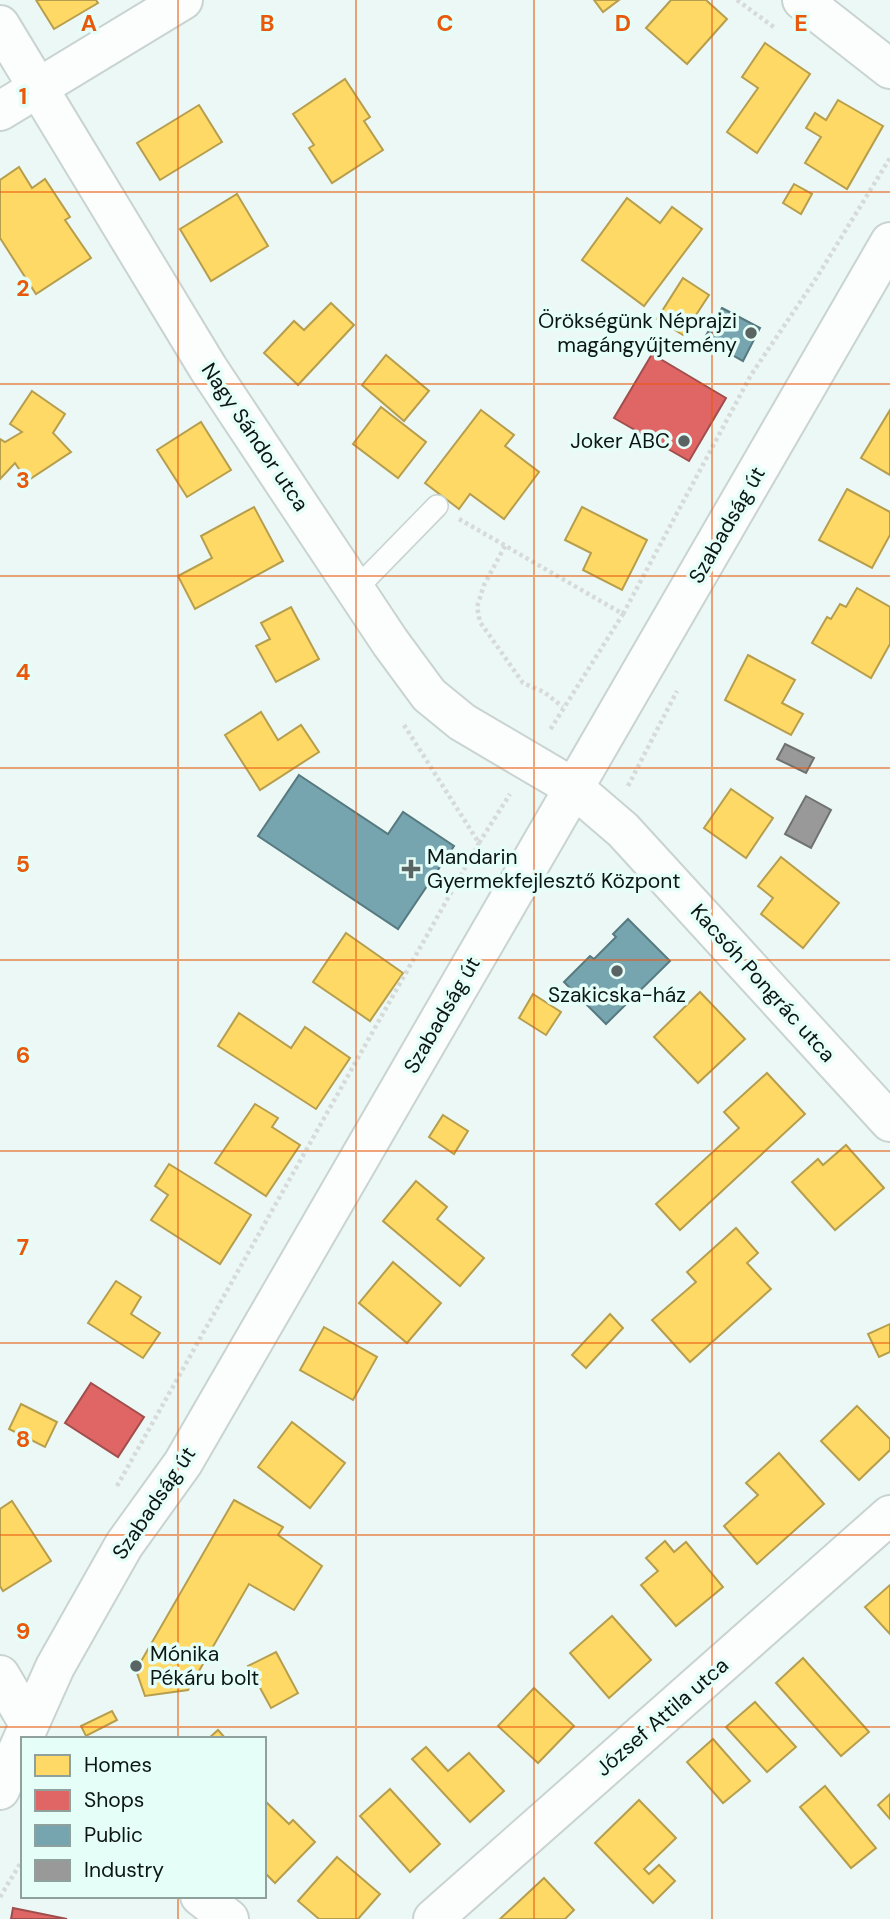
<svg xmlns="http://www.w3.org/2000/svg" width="890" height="1919" viewBox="0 0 890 1919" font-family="'DM Sans',sans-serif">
  <rect width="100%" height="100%" fill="#ecf8f5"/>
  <!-- homes -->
  <g fill="#ffd966" stroke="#b69e4d" stroke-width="2">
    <path d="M 36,0 L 96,0 L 98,3 L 54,29 Z"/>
    <path d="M 594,0 L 619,0 L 603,12 Z"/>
    <path d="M 671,0 L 706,0 L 727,19 L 687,64 L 646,28 Z"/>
    <path d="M 765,43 L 810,74 L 757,153 L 727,132 L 758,88 L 742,77 Z"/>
    <path d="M 345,79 L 370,117 L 364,121 L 383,150 L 332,183 L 309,148 L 314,145 L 293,114 Z"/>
    <path d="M 838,100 L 883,126 L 847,189 L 805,163 L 821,137 L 806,128 L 815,113 L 826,120 Z"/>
    <path d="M 199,105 L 222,142 L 160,180 L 137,143 Z"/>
    <path d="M 19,167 L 32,188 L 45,179 L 70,217 L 65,220 L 91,258 L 36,294 L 0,238 L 0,180 Z"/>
    <path d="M 794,184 L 812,194 L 801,214 L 783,203 Z"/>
    <path d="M 237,194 L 268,246 L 211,281 L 180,229 Z"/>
    <path d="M 627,198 L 660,223 L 672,207 L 702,229 L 644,306 L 582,260 Z"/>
    <path d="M 683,278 L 709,295 L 683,335 L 657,319 Z"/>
    <path d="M 331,303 L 354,325 L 298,385 L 264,353 L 294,321 L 304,330 Z"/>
    <path d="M 386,355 L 429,391 L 404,421 L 362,385 Z"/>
    <path d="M 32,391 L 65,414 L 53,433 L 71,452 L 27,481 L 15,463 L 0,479 L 0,439 L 5,442 L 22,432 L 10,424 Z"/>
    <path d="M 381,407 L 426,442 L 398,478 L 353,444 Z"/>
    <path d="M 481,410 L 514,435 L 505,446 L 539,472 L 504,519 L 470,494 L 459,509 L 425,483 Z"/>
    <path d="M 890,410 L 890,475 L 861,458 Z"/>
    <path d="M 201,422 L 231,470 L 187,497 L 157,450 Z"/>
    <path d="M 847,489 L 890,512 L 890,535 L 872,568 L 819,540 Z"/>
    <path d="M 254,507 L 283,561 L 195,609 L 178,576 L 212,558 L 201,536 Z"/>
    <path d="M 582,507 L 647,540 L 622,590 L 583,570 L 591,553 L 565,540 Z"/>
    <path d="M 857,588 L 890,607 L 890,644 L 871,678 L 812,643 L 827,617 L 831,619 L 840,604 L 846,607 Z"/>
    <path d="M 291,607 L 319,659 L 276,682 L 256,646 L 270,639 L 261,623 Z"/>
    <path d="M 748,655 L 795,680 L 782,703 L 803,714 L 791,735 L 725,700 Z"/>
    <path d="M 261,712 L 278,740 L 301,725 L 319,752 L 260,790 L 225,735 Z"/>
    <path d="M 731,789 L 773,818 L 746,858 L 704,828 Z"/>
    <path d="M 781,857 L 839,903 L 803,948 L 761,914 L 773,898 L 758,886 Z"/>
    <path d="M 346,933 L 403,973 L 370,1021 L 313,982 Z"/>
    <path d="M 700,992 L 745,1039 L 698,1083 L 654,1037 Z"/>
    <path d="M 533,994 L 561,1012 L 546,1035 L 519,1018 Z"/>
    <path d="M 239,1013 L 291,1048 L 305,1027 L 350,1058 L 316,1109 L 218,1046 Z"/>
    <path d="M 767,1073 L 805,1114 L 680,1230 L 656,1204 L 739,1128 L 724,1112 Z"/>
    <path d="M 255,1104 L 278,1118 L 272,1127 L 300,1145 L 266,1196 L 215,1163 Z"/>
    <path d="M 443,1115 L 468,1131 L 454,1154 L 429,1137 Z"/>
    <path d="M 846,1145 L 884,1188 L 835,1230 L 792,1182 L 818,1159 L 823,1165 Z"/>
    <path d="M 169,1164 L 251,1215 L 220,1264 L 151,1220 L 168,1195 L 155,1186 Z"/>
    <path d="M 416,1181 L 447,1207 L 437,1219 L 484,1258 L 460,1286 L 383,1221 Z"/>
    <path d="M 736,1228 L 758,1253 L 747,1263 L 771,1289 L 690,1362 L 652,1320 L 696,1282 L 687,1272 Z"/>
    <path d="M 393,1262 L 441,1303 L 407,1343 L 359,1303 Z"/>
    <path d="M 116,1281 L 141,1297 L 131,1314 L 160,1333 L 143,1358 L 88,1323 Z"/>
    <path d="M 610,1314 L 623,1328 L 586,1368 L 572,1355 Z"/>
    <path d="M 890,1324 L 890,1352 L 879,1357 L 868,1334 Z"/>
    <path d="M 324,1327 L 377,1357 L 353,1400 L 300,1370 Z"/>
    <path d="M 21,1404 L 57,1422 L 45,1447 L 9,1429 Z"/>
    <path d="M 857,1406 L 890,1439 L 890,1450 L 859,1480 L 821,1441 Z"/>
    <path d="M 292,1422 L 345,1463 L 310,1508 L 258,1467 Z"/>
    <path d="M 779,1453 L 824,1504 L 757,1564 L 724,1526 L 758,1495 L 746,1483 Z"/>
    <path d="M 234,1500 L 283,1527 L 278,1535 L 322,1566 L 294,1610 L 249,1584 L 188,1690 L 145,1696 L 136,1670 Z"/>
    <path d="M 12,1501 L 51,1561 L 3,1591 L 0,1586 L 0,1509 Z"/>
    <path d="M 665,1541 L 674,1552 L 686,1542 L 723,1587 L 676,1626 L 641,1585 L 658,1571 L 646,1558 Z"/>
    <path d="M 890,1585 L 890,1634 L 865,1607 Z"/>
    <path d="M 612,1616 L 651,1660 L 609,1698 L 570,1653 Z"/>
    <path d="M 276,1652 L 298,1693 L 271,1708 L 248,1666 Z"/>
    <path d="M 803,1658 L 869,1732 L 841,1756 L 776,1683 Z"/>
    <path d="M 534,1688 L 574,1726 L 538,1763 L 498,1726 Z"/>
    <path d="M 755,1702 L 796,1747 L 767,1772 L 726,1727 Z"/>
    <path d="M 112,1711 L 117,1720 L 86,1736 L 81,1726 Z"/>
    <path d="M 218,1730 L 226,1739 L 208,1739 Z"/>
    <path d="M 713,1739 L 750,1781 L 723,1803 L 687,1762 Z"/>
    <path d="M 426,1747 L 448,1771 L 469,1753 L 504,1791 L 470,1822 L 412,1759 Z"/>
    <path d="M 825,1786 L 876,1848 L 851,1868 L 800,1807 Z"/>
    <path d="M 390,1789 L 440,1844 L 410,1872 L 360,1816 Z"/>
    <path d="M 890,1794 L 890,1819 L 878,1805 Z"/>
    <path d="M 264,1800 L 289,1824 L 293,1820 L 315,1842 L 275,1883 L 264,1872 Z"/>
    <path d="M 639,1800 L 676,1838 L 644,1869 L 649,1874 L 659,1865 L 675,1881 L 653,1903 L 595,1843 Z"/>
    <path d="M 337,1857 L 380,1894 L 358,1919 L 319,1919 L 298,1901 Z"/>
    <path d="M 544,1878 L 574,1910 L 565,1919 L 500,1919 Z"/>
  </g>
  <!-- shops -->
  <g fill="#e06666" stroke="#a04e4d" stroke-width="2">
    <path d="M 652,354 L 726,398 L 689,461 L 614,418 Z"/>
    <path d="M 91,1383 L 144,1417 L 118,1457 L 65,1423 Z"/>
    <path d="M 13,1908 L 67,1919 L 11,1919 Z"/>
  </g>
  <!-- public -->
  <g fill="#76a5af" stroke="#567a80" stroke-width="2">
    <path d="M 722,308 L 760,328 L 743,361 L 704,339 Z"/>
    <path d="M 299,775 L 388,834 L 403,812 L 454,846 L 398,929 L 258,836 Z"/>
    <path d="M 628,919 L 670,961 L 606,1024 L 564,982 L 590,956 L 594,959 L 616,937 L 613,934 Z"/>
  </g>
  <!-- industry -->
  <g fill="#999" stroke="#6f7271" stroke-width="2">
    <path d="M 785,744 L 814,758 L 806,773 L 777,759 Z"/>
    <path d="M 806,796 L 831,810 L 811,848 L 785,834 Z"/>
  </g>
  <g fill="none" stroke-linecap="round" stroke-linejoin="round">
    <!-- lane casing -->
    <g stroke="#c9d4d1" stroke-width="24">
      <path id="lane" d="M 356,589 L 437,506"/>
    </g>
    <!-- street casing -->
    <g stroke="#c9d4d1" stroke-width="42">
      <g id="street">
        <path d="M 802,0 L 890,69"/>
        <path d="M 0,25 L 208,368 L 390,642 L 429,695 L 462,722 L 574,788 L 623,830 L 890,1122"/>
        <path d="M 0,111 L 183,0"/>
        <path d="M 0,1675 L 29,1724"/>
        <path d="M 200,1896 L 229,1919"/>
        <path d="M 433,1919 L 890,1515"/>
      </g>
    </g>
    <!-- secondary casing -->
    <g stroke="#c9d4d1" stroke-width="42">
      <path id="secondary" d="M 0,1790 L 55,1667 L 124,1545 L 183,1463 L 890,242"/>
    </g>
    <!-- path -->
    <g stroke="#d6dad9" stroke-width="4.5" stroke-dasharray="3.5 3.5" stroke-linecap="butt">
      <path d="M 737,0 L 775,28"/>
      <path d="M 459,519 L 623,614 L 550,730"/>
      <path d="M 505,546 L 484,585 L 477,607 L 480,622 L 523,683 L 544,692 L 563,707"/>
      <path d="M 623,614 L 751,375 L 817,277 L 890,158"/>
      <path d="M 404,725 L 479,843 L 510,794"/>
      <path d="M 628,786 L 677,691"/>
      <path d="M 117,1486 L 479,843"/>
      <path d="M 0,1897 L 23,1859"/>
    </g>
    <!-- lane -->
    <use href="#lane" stroke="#fcfefe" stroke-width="21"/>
    <!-- street -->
    <use href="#street" stroke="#fcfefe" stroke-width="38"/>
    <!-- secondary -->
    <use href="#secondary" stroke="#fcfefe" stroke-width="38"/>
  </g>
  <!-- grid -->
  <path fill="none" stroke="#e8590c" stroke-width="2" stroke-opacity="0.55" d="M 178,0 L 178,1739M 356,0 L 356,1919M 534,0 L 534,1919M 712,0 L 712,1919M 0,192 L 890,192M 0,384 L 890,384M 0,576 L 890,576M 0,768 L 890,768M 0,960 L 890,960M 0,1151 L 890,1151M 0,1343 L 890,1343M 0,1535 L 890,1535M 0,1727 L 890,1727M 178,1896 L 178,1919"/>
  <!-- markers -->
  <g fill="#5a6563" stroke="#e6fef8" stroke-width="2.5">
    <circle cx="751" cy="333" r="7"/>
    <circle cx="684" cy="441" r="7"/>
    <path d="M407.5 858.5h7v7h7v7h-7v7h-7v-7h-7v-7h7z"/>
    <circle cx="617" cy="971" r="7"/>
    <circle cx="136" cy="1666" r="7"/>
  </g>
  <g text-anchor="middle" stroke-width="7" stroke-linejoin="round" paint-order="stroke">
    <!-- poi labels -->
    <g font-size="21" fill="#0c1614" stroke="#e6fef8" text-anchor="end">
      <text x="737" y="328">Örökségünk Néprajzi<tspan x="737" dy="24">magángyűjtemény</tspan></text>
      <text x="670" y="448">Joker ABC</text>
      <text x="427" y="864" text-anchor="start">Mandarin<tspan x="427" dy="24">Gyermekfejlesztő Központ</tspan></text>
      <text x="617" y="1002" text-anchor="middle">Szakicska-ház</text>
      <text x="150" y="1661" text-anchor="start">Mónika<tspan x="150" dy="24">Pékáru bolt</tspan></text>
    </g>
    <!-- street labels -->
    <g font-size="21" fill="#0c1614" stroke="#e6fef8">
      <text transform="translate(255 437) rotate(56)" y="7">Nagy Sándor utca</text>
      <text transform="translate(727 525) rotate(-60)" y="7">Szabadság út</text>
      <text transform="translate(763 983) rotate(48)" y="7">Kacsóh Pongrác utca</text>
      <text transform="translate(442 1015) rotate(-60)" y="7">Szabadság út</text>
      <text transform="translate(154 1503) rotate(-56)" y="7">Szabadság út</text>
      <text transform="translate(662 1717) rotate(-41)" y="7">József Attila utca</text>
    </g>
  </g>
  <g font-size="23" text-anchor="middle" font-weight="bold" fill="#e8590c" stroke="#e6fef8" stroke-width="7" stroke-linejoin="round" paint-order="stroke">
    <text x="89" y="31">A</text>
    <text x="267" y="31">B</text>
    <text x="445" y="31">C</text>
    <text x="623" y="31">D</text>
    <text x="801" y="31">E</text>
    <text x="23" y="104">1</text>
    <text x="23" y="296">2</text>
    <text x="23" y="488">3</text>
    <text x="23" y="680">4</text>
    <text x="23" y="872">5</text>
    <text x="23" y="1063">6</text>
    <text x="23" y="1255">7</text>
    <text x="23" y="1447">8</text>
    <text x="23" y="1639">9</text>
  </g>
  <!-- legend -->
  <rect x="21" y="1737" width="245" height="161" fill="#e6fef8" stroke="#8fa19d" stroke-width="2"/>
  <rect x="35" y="1755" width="35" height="21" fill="#ffd966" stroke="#8fa19d" stroke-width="2"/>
  <text x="84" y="1772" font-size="21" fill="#0c1614">Homes</text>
  <rect x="35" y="1790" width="35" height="21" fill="#e06666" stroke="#8fa19d" stroke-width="2"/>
  <text x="84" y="1807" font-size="21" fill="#0c1614">Shops</text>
  <rect x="35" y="1825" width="35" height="21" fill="#76a5af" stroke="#8fa19d" stroke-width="2"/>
  <text x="84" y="1842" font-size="21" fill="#0c1614">Public</text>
  <rect x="35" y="1860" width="35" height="21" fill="#999999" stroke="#8fa19d" stroke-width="2"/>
  <text x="84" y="1877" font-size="21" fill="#0c1614">Industry</text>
</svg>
